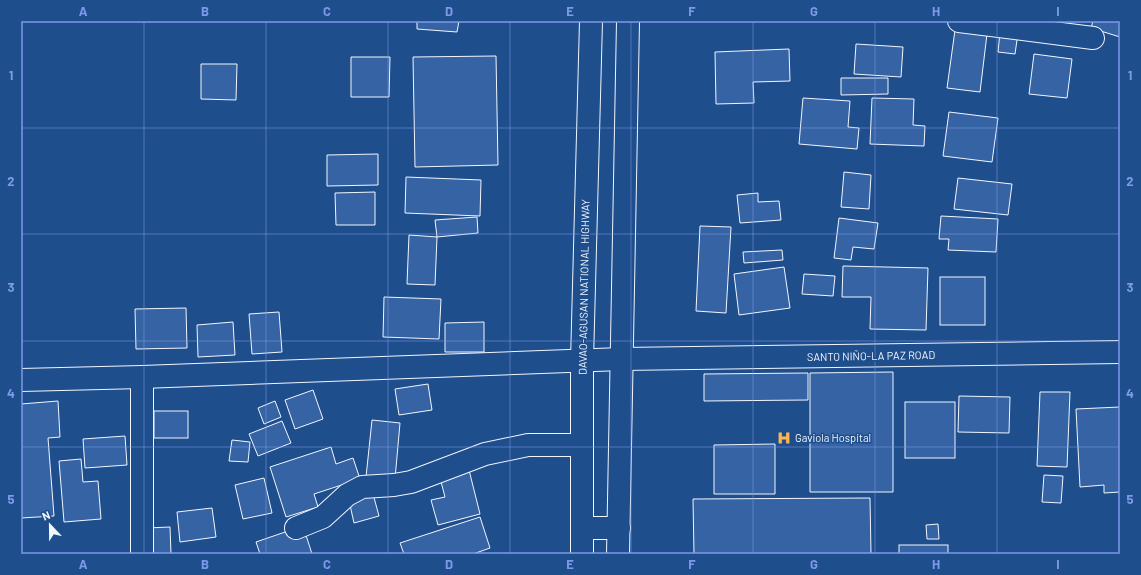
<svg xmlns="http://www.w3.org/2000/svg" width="1141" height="575" viewBox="0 0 1141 575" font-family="Barlow,sans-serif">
  <rect width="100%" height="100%" fill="#1f4e8c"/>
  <!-- building -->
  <g fill="#3563a3" stroke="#f2f6ff">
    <path d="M 417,21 L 459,21 L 457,32 L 417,29 Z"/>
    <path d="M 1093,21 L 1120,21 L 1120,37 L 1091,28 Z"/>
    <path d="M 955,30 L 987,34 L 980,92 L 947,88 Z"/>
    <path d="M 1000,32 L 1018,33 L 1015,54 L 998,52 Z"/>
    <path d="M 856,44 L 903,47 L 901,77 L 854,74 Z"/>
    <path d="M 789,49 L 790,81 L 753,82 L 754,103 L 716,104 L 715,52 Z"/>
    <path d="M 1034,54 L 1072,59 L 1067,98 L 1029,94 Z"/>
    <path d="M 496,56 L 498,165 L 415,167 L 413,57 Z"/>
    <path d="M 351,57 L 390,57 L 389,97 L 351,97 Z"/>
    <path d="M 201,64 L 237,64 L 236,100 L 201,99 Z"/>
    <path d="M 841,78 L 888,78 L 888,94 L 841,95 Z"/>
    <path d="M 803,98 L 850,101 L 848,127 L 859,128 L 857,149 L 799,144 Z"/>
    <path d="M 872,98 L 914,99 L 913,125 L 925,126 L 924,146 L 870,144 Z"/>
    <path d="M 949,112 L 998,118 L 992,162 L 943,156 Z"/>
    <path d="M 378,154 L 378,185 L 327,186 L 327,155 Z"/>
    <path d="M 844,172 L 871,175 L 869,209 L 841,207 Z"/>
    <path d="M 406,177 L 481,180 L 480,216 L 405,213 Z"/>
    <path d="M 958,178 L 1012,184 L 1008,215 L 954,209 Z"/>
    <path d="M 375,192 L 375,225 L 336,225 L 335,193 Z"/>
    <path d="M 758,193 L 758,202 L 779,201 L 781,220 L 740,223 L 737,195 Z"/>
    <path d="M 941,216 L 998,219 L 996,252 L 948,250 L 949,239 L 939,239 Z"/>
    <path d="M 477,217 L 478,233 L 437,237 L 435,220 Z"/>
    <path d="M 839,218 L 878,223 L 874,249 L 853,247 L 851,260 L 834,258 Z"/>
    <path d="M 700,226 L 731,227 L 726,313 L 696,311 Z"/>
    <path d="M 409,235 L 437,237 L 435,285 L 407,284 Z"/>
    <path d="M 782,250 L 783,260 L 744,263 L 743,252 Z"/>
    <path d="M 843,266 L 928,268 L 926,330 L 870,329 L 871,297 L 842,297 Z"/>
    <path d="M 784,267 L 790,308 L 739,315 L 734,274 Z"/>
    <path d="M 804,274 L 835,276 L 833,296 L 802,294 Z"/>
    <rect x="940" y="277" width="45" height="48"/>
    <path d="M 384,297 L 441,299 L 439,339 L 383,337 Z"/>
    <path d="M 186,308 L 187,348 L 136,349 L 135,309 Z"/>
    <path d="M 279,312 L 282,352 L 252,354 L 249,314 Z"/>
    <path d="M 233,322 L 235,355 L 198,357 L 197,325 Z"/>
    <path d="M 484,322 L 484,352 L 445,352 L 445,323 Z"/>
    <path d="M 893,372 L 893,492 L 810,492 L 810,373 Z"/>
    <path d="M 808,373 L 808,400 L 704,401 L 704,374 Z"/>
    <path d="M 428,384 L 432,410 L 399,415 L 395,389 Z"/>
    <path d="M 313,390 L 323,419 L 295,429 L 285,400 Z"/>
    <path d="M 1040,392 L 1070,392 L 1067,467 L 1037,466 Z"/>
    <path d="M 959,396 L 1010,397 L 1009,433 L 958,432 Z"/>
    <path d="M 58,401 L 60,437 L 48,438 L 54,516 L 21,518 L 21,404 Z"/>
    <path d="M 275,401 L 281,417 L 264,424 L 258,408 Z"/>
    <rect x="905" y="402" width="50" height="56"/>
    <path d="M 1120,407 L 1120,492 L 1104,493 L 1104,485 L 1080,487 L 1076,409 Z"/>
    <rect x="154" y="411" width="34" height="27"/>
    <path d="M 372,420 L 400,423 L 395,479 L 366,477 Z"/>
    <path d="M 282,421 L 291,443 L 258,456 L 249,434 Z"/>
    <path d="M 125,436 L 127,465 L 85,468 L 83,439 Z"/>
    <path d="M 232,440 L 250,442 L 248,462 L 229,461 Z"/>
    <path d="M 775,444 L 775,494 L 714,494 L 714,445 Z"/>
    <path d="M 331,447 L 336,464 L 353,458 L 360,479 L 314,494 L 318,507 L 286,517 L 270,467 Z"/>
    <path d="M 81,459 L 83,482 L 98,481 L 101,519 L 64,522 L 59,461 Z"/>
    <path d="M 468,466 L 480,514 L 438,525 L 431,500 L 445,497 L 439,474 Z"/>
    <path d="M 1044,475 L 1063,476 L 1061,503 L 1042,502 Z"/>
    <path d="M 264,478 L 272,513 L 243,519 L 235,485 Z"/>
    <path d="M 372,490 L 379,516 L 354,523 L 348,496 Z"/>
    <path d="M 870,498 L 871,554 L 694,554 L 693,499 Z"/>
    <path d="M 212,508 L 216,537 L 180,542 L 177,512 Z"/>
    <path d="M 480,517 L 490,548 L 473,554 L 404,554 L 400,543 Z"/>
    <path d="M 938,524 L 939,539 L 927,539 L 926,525 Z"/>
    <path d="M 170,527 L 171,554 L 147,554 L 147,528 Z"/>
    <path d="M 291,530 L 305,532 L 312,554 L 260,554 L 256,542 Z"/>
    <rect x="899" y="545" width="49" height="9"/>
  </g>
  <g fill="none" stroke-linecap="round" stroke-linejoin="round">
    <!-- minor casing -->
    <g stroke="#f2f6ff" stroke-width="24">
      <g id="minor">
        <path d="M 959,21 L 1093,38"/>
        <path d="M 296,528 L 323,517 L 347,495 L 362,487 L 394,485 L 411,482 L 485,454 L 528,445 L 582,445"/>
        <path d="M 142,554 L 142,377"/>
      </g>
    </g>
    <!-- tertiary casing -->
    <g stroke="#f2f6ff" stroke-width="24">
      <path id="tertiary" d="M 21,380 L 142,377 L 622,359 L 1120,352"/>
    </g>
    <!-- trunk casing -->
    <g stroke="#f2f6ff" stroke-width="24">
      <g id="trunk">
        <path d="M 582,528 L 619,528"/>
        <path d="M 582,554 L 582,361 L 591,21"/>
        <path d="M 618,554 L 628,21"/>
      </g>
    </g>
    <!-- minor -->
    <use href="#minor" stroke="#1f4e8c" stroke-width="22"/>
    <!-- tertiary -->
    <use href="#tertiary" stroke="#1f4e8c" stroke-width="22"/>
    <!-- trunk -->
    <use href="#trunk" stroke="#1f4e8c" stroke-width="22"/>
  </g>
  <!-- grid -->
  <path fill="none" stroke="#7d9aea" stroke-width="1" stroke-opacity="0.55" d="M 144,21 L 144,554M 266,21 L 266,554M 388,21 L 388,554M 510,21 L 510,554M 631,21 L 631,554M 753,21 L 753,554M 875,21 L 875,554M 997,21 L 997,554M 21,128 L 1120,128M 21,234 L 1120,234M 21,341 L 1120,341M 21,447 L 1120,447"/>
  <!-- icons -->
  <defs>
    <g id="hospital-bare" transform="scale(1.08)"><path d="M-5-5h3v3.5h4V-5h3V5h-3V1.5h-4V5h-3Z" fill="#ffb74d" stroke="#1f4e8c" stroke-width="2.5" paint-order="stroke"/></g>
  </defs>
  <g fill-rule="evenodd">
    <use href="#hospital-bare" x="784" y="438"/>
  </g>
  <g text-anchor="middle" stroke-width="3" stroke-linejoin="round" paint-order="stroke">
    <!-- street labels -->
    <g font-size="11" fill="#f2f6ff" stroke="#1f4e8c">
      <text transform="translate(584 287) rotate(-89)" y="4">DAVAO-AGUSAN NATIONAL HIGHWAY</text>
      <text transform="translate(871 356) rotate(-1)" y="4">SANTO NIÑO-LA PAZ ROAD</text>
    </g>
    <!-- poi labels -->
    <g font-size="11" fill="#f2f6ff" stroke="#1f4e8c" text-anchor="start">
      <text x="795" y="442">Gaviola Hospital</text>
    </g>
  </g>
  <!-- border -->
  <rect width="1141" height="575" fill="none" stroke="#1f4e8c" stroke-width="44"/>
  <!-- north arrow -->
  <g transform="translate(50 525) rotate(338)" stroke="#1f4e8c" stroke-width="3" paint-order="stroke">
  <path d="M0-3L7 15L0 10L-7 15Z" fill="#f2f6ff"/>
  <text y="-6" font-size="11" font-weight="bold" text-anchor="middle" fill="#f2f6ff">N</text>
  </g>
  <rect x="22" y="22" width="1097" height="531" fill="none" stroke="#7d9aea" stroke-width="1.5"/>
  <g font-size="13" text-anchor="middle" font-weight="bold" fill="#7d9aea">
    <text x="83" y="16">A</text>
    <text x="205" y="16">B</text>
    <text x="327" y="16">C</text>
    <text x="449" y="16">D</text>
    <text x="570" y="16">E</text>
    <text x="692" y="16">F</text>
    <text x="814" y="16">G</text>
    <text x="936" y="16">H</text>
    <text x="1058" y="16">I</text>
    <text x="11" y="80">1</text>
    <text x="1130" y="80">1</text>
    <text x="11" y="186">2</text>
    <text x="1130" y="186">2</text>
    <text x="11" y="292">3</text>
    <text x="1130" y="292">3</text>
    <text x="11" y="398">4</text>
    <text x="1130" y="398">4</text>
    <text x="11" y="504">5</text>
    <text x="1130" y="504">5</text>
    <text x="83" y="569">A</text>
    <text x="205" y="569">B</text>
    <text x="327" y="569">C</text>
    <text x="449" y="569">D</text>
    <text x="570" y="569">E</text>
    <text x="692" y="569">F</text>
    <text x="814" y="569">G</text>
    <text x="936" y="569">H</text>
    <text x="1058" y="569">I</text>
  </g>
</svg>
